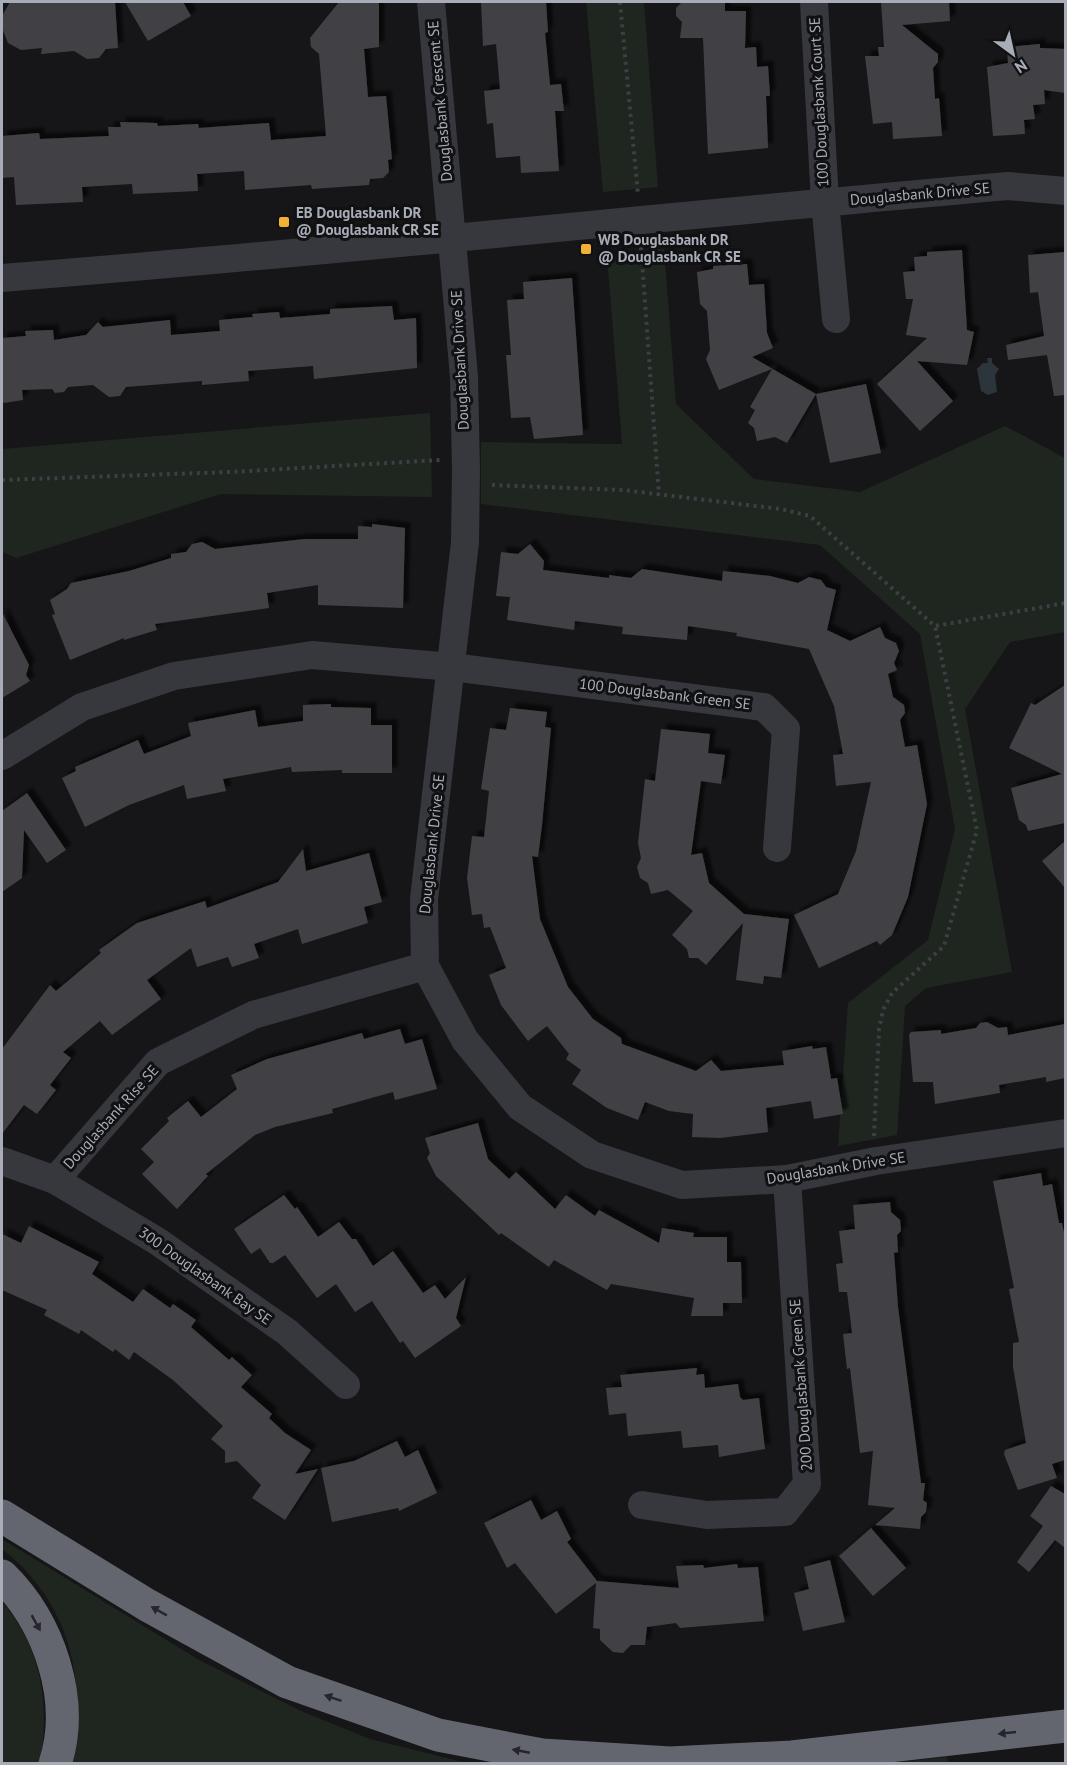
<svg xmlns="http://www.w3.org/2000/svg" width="1067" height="1765" viewBox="0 0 1067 1765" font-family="'PT Sans',sans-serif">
  <defs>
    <filter id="shadow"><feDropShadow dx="5.5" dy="-5.5" stdDeviation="1.5" flood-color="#0009"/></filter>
  </defs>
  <rect width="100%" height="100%" fill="#161618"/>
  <!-- green -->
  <g fill="#1e261f">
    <path d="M 586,2 L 644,2 L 658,187 L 603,192 Z"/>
    <path d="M 664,249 L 676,404 L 754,479 L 860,492 L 1005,426 L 1065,458 L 1065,632 L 1010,642 L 965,709 L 1012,972 L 926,988 L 905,1006 L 897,1135 L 838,1146 L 848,1003 L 928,940 L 955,829 L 920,634 L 820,545 L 481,504 L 481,442 L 622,444 L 607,255 Z"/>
    <path d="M 430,413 L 432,497 L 221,494 L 16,558 L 2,552 L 2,449 Z"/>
    <path d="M 2,1539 L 199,1660 L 301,1711 L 370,1739 L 467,1763 L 72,1763 C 87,1680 71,1603 2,1549 Z"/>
    <path d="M 2,1602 C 42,1647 50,1707 40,1763 L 2,1763 Z"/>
    <path d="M 947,1757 L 948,1763 L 891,1763 Z"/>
  </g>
  <!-- water -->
  <path fill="#2c353c" d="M 987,358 L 992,358 L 992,363 L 999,369 L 995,375 L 997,392 L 988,395 L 981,391 L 977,369 L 983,363 L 988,363 Z"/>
  <!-- building -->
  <g fill="#404145" filter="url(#shadow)">
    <path d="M 10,2 L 115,2 L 118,48 L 106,49 L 99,58 L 87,59 L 74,51 L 41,54 L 42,48 L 21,50 L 8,43 L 2,28 L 2,16 Z"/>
    <path d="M 125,2 L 183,2 L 191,16 L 148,41 Z"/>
    <path d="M 339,2 L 379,2 L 379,47 L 364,49 L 368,97 L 386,96 L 392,159 L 388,160 L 389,172 L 383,178 L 370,179 L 369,185 L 312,189 L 311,185 L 245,190 L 244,171 L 197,174 L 198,191 L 133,194 L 132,184 L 82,187 L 83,202 L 16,205 L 14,177 L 2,178 L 2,136 L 39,133 L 40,139 L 109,136 L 108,127 L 121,127 L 120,122 L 157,123 L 158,126 L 198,124 L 199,128 L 269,123 L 271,140 L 326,136 L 319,54 L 311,47 L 310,38 Z"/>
    <path d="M 481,2 L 546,2 L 548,32 L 545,33 L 550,85 L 561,84 L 564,111 L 555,111 L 559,171 L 521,173 L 520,156 L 496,158 L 493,123 L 487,124 L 484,91 L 500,89 L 496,44 L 483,46 Z"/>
    <path d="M 682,2 L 725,2 L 725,11 L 746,11 L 745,48 L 756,47 L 757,67 L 768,66 L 770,96 L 766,96 L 768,148 L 708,154 L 703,38 L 680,38 L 682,22 L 676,16 L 676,8 Z"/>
    <path d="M 881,2 L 949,2 L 950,21 L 902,25 L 938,54 L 938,62 L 933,68 L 935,99 L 939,98 L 942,136 L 893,139 L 892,122 L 873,124 L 865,56 L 879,56 L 878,47 L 884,47 Z"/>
    <path d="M 1040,44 L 1040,48 L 1065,49 L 1065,93 L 1044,90 L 1045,104 L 1033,105 L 1035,119 L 1024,120 L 1025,134 L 993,136 L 987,67 L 1008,63 L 1007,47 Z"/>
    <path d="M 962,250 L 967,330 L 974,332 L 967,365 L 917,361 L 953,401 L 920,431 L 877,384 L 927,338 L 906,335 L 913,299 L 906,299 L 903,272 L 915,271 L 914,257 L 927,256 L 927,252 Z"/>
    <path d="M 1065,252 L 1065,395 L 1054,396 L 1047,355 L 1008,360 L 1006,345 L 1044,336 L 1038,292 L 1030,293 L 1028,255 Z"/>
    <path d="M 747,264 L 749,285 L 764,284 L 767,333 L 773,348 L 752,357 L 816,394 L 866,384 L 881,453 L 830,463 L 816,394 L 787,443 L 775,437 L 757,441 L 754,428 L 748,423 L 755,410 L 750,407 L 772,369 L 719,390 L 706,359 L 710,350 L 707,311 L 700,304 L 697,272 L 713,269 L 713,266 Z"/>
    <path d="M 572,278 L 583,435 L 534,439 L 530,417 L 511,418 L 506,355 L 511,355 L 507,300 L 524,299 L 523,282 Z"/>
    <path d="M 392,306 L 394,320 L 416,318 L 417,368 L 314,379 L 313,366 L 248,371 L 249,381 L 202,385 L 202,381 L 126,387 L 120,396 L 109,397 L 93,385 L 68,387 L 64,392 L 55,393 L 52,389 L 22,390 L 23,400 L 4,403 L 2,401 L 2,338 L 26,336 L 25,331 L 53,330 L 54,340 L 86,335 L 98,322 L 103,327 L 170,320 L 171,335 L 220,331 L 219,320 L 253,317 L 252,314 L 279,312 L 280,318 L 330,314 L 330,309 Z"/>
    <path d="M 372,524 L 405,528 L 403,608 L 318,605 L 318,585 L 267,593 L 269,608 L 155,624 L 157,630 L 124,640 L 124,638 L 70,660 L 52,615 L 55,614 L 50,600 L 67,589 L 71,583 L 129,571 L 171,558 L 171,554 L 186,552 L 192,544 L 202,542 L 215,549 L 305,539 L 358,539 L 358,526 L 372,527 Z"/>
    <path d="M 530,544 L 544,561 L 543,570 L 609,578 L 609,575 L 631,578 L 642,569 L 722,581 L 723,571 L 770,576 L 798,583 L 809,577 L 821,580 L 826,587 L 836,590 L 827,630 L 850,641 L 880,627 L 885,638 L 896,643 L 899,651 L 894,663 L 897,670 L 888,674 L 893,697 L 904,705 L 905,713 L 900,720 L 905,747 L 917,745 L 927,804 L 908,897 L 892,935 L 880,945 L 877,941 L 819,968 L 794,915 L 838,894 L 856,851 L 871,782 L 836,786 L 833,755 L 843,754 L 834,706 L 809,649 L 736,636 L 737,633 L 688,626 L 687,640 L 622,634 L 623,627 L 575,621 L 574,630 L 507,620 L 510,597 L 496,596 L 501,552 L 518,554 Z"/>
    <path d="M 2,612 L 29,665 L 26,675 L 30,681 L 2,698 Z"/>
    <path d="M 1065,685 L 1065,823 L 1028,831 L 1026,825 L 1019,820 L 1011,788 L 1062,774 L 1009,748 L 1031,703 L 1035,705 Z"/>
    <path d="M 331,704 L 331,707 L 371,708 L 371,725 L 392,725 L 392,773 L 342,773 L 342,770 L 292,772 L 291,767 L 223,779 L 226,791 L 187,799 L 184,785 L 129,805 L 85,827 L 62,778 L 76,771 L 75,767 L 138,740 L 144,754 L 191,736 L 188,723 L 255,710 L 258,727 L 303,721 L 303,705 Z"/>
    <path d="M 510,708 L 547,712 L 545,727 L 551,728 L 542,825 L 538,857 L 532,856 L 540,919 L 568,987 L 593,1019 L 621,1038 L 622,1044 L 696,1071 L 711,1060 L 721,1071 L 784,1065 L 782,1051 L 812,1046 L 813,1049 L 826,1047 L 831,1079 L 837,1078 L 843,1114 L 814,1119 L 811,1101 L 766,1108 L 768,1132 L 720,1138 L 692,1137 L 693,1114 L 669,1111 L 645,1102 L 638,1120 L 607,1108 L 572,1084 L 581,1070 L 566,1059 L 569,1054 L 547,1026 L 528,1041 L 501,1005 L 489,975 L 506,968 L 490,927 L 484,928 L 482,914 L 472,915 L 467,878 L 472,836 L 484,837 L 489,791 L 481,789 L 490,728 L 506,730 Z"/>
    <path d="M 661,729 L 710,734 L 708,753 L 725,755 L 721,784 L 701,781 L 691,855 L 702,853 L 709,883 L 744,914 L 789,919 L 781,978 L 764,976 L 763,984 L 736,980 L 743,923 L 706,965 L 698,958 L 689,958 L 687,949 L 672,935 L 693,911 L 668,890 L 651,894 L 648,883 L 640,878 L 637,867 L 641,858 L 638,843 L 645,779 L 655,781 Z"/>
    <path d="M 27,793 L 66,850 L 47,863 L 24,830 L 22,878 L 2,892 L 2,811 Z"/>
    <path d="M 1065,841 L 1065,888 L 1042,861 Z"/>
    <path d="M 303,849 L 306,871 L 369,853 L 382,902 L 364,907 L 368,923 L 302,944 L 298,929 L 254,944 L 259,958 L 232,967 L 228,957 L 197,967 L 191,948 L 147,980 L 161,999 L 112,1035 L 100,1021 L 63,1052 L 71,1058 L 50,1085 L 56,1090 L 37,1114 L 24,1105 L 2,1134 L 2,1049 L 50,985 L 56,991 L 101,953 L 99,950 L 137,923 L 205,901 L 207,908 L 278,882 Z"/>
    <path d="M 987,1022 L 998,1028 L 1007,1027 L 1008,1035 L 1065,1024 L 1065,1078 L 1046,1082 L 1046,1077 L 999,1085 L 1000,1093 L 935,1104 L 933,1082 L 913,1082 L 909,1035 L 911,1032 L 941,1030 L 941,1034 L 976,1028 L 980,1023 Z"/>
    <path d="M 400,1029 L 405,1044 L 422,1039 L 437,1089 L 395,1100 L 393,1092 L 332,1109 L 333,1113 L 275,1127 L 255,1135 L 206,1174 L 208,1176 L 177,1209 L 142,1174 L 154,1162 L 141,1149 L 169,1121 L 167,1118 L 188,1101 L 201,1117 L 237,1089 L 231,1075 L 267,1059 L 362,1033 L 364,1039 Z"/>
    <path d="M 478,1123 L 488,1159 L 509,1179 L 516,1172 L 555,1209 L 566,1195 L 595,1216 L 599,1210 L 659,1243 L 662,1228 L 694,1233 L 693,1237 L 727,1237 L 727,1262 L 741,1262 L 742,1303 L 723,1303 L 723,1316 L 691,1316 L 694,1298 L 611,1284 L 607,1290 L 554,1260 L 549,1267 L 501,1233 L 499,1235 L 436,1176 L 427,1158 L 430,1153 L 425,1138 Z"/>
    <path d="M 1041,1173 L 1043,1186 L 1052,1184 L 1059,1223 L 1062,1223 L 1065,1238 L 1065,1460 L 1052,1464 L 1057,1478 L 1018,1490 L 1004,1454 L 1005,1450 L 1026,1443 L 1013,1367 L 1013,1343 L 1019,1342 L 1009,1289 L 1014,1288 L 993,1181 Z"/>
    <path d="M 284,1195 L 295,1209 L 297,1207 L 318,1237 L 339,1222 L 352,1239 L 356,1239 L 373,1266 L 393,1251 L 423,1293 L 435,1285 L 445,1299 L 466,1277 L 456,1318 L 461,1326 L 415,1358 L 403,1341 L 400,1343 L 372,1301 L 355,1312 L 336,1284 L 317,1298 L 285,1255 L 273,1263 L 270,1263 L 260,1248 L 251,1254 L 234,1229 Z"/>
    <path d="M 890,1202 L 891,1212 L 900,1220 L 901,1231 L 897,1235 L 898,1252 L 894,1253 L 898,1307 L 921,1483 L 925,1483 L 923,1500 L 927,1503 L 926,1512 L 921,1517 L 920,1529 L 875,1525 L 895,1508 L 868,1505 L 873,1451 L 860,1453 L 850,1368 L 847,1369 L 843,1334 L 852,1333 L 847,1292 L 839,1292 L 836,1264 L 843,1263 L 839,1231 L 855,1229 L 853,1205 Z"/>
    <path d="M 29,1226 L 99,1262 L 92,1274 L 133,1302 L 143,1289 L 170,1308 L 173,1304 L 196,1320 L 191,1327 L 229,1360 L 232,1357 L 252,1375 L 241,1387 L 272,1414 L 269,1418 L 285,1433 L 311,1450 L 295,1474 L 318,1469 L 285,1520 L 252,1498 L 261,1485 L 237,1461 L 225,1463 L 225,1451 L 211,1439 L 223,1426 L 173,1380 L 134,1352 L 129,1360 L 115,1349 L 113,1352 L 81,1330 L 79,1334 L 44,1315 L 47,1310 L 2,1290 L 2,1234 L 21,1243 Z"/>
    <path d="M 697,1368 L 696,1375 L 704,1374 L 705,1388 L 738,1384 L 740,1397 L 743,1400 L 759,1398 L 765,1449 L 719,1457 L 718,1445 L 683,1448 L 681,1431 L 628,1436 L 626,1413 L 609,1415 L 606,1388 L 622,1387 L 620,1375 Z"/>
    <path d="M 397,1441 L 405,1457 L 418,1450 L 437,1493 L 399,1511 L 398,1508 L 332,1522 L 321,1468 L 354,1461 Z"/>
    <path d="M 1051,1486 L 1065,1494 L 1065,1548 L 1055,1540 L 1029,1572 L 1017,1562 L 1043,1526 L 1030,1516 Z"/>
    <path d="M 531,1500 L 541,1520 L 557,1511 L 571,1539 L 567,1542 L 597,1581 L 679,1588 L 676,1566 L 703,1565 L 704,1568 L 737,1564 L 738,1568 L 758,1567 L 764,1621 L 680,1628 L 676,1623 L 647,1627 L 645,1645 L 631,1645 L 623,1653 L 613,1652 L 600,1640 L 600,1629 L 593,1628 L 596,1583 L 556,1614 L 515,1563 L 507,1568 L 484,1523 Z"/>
    <path d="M 871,1528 L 906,1568 L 873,1596 L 839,1556 Z"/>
    <path d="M 830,1560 L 845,1622 L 803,1631 L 794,1593 L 809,1589 L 804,1567 Z"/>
  </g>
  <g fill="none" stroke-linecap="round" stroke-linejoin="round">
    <!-- path -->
    <g stroke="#3d3f44" stroke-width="4" stroke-dasharray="3 4.5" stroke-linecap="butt">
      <path d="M 620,2 L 638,195"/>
      <path d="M 641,247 L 659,495"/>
      <path d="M 2,480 L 230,472 L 441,460"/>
      <path d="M 492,485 L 623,490 L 781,509 L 810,516 L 935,626 L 1066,603"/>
      <path d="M 874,1136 L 879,1029 L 883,1010 L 892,993 L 944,946 L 977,830 L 935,626"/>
    </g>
    <!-- street -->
    <g stroke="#37383d" stroke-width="28">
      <path d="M 431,2 L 464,377 L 466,470 L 465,542 L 424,899 L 425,966 L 465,1040 L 520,1107 L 592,1155 L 682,1185 L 787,1179 L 876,1161 L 1066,1133"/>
      <path d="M 814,2 L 825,202 L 836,319"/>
      <path d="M 2,278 C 337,252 673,215 1008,186 L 1066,191"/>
      <path d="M 2,756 L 82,707 L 174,676 L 312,655 L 452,667 L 764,707 L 786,729 L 777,848"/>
      <path d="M 2,1161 L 55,1180 L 157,1241 L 287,1332 L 346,1385"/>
      <path d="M 55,1180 L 158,1062 L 253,1015 L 425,966"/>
      <path d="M 642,1505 L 707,1515 L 785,1512 L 807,1484 L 787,1179"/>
    </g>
    <!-- highway -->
    <g stroke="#63666e" stroke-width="33">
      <path d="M 2,1516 L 147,1605 L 287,1682 L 438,1735 L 542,1755 L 670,1763 L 792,1757 L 1066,1726"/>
      <path d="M 2,1576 C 49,1622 76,1700 55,1764"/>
    </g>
  </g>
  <!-- one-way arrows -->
  <defs><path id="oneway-solid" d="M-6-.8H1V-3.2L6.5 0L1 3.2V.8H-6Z" transform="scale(1.5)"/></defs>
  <g fill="#26262a">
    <use href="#oneway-solid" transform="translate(159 1611) rotate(-151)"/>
    <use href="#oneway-solid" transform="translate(36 1623) rotate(61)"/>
    <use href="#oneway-solid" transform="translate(333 1698) rotate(-161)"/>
    <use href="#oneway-solid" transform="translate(1007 1733) rotate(174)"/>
    <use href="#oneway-solid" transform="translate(521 1751) rotate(-169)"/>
  </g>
  <!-- markers -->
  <g fill="#f2b134" stroke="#111113" stroke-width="2">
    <rect x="278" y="216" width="12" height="12" rx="3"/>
    <rect x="580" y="243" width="12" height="12" rx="3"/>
  </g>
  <g text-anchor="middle" stroke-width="6" stroke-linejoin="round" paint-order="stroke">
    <!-- street labels -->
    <g font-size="15" fill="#a8adb8" stroke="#111113">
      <text transform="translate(440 101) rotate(-95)" y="5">Douglasbank Crescent SE</text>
      <text transform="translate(819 102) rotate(-93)" y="5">100 Douglasbank Court SE</text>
      <text transform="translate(920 194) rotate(-5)" y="5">Douglasbank Drive SE</text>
      <text transform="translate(460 360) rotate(-93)" y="5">Douglasbank Drive SE</text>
      <text transform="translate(665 694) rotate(7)" y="5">100 Douglasbank Green SE</text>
      <text transform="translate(432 844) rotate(-84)" y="5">Douglasbank Drive SE</text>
      <text transform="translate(111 1117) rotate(-48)" y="5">Douglasbank Rise SE</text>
      <text transform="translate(836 1168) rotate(-9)" y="5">Douglasbank Drive SE</text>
      <text transform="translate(205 1276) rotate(35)" y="5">300 Douglasbank Bay SE</text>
      <text transform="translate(801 1385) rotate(-94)" y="5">200 Douglasbank Green SE</text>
    </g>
    <!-- poi labels -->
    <g font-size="15" font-weight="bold" fill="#a8adb8" stroke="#111113" text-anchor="start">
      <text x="296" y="218">EB Douglasbank DR<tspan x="296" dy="17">@ Douglasbank CR SE</tspan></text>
      <text x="598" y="245">WB Douglasbank DR<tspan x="598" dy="17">@ Douglasbank CR SE</tspan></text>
    </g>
  </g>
  <!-- border -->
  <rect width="1067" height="1765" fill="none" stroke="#a8adb8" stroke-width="6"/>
  <!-- north arrow -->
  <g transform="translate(1013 54) rotate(147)" stroke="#111113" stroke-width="4.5" paint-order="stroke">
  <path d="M0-4.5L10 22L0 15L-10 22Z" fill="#a8adb8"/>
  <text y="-9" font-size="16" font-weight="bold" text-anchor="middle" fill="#a8adb8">N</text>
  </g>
</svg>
